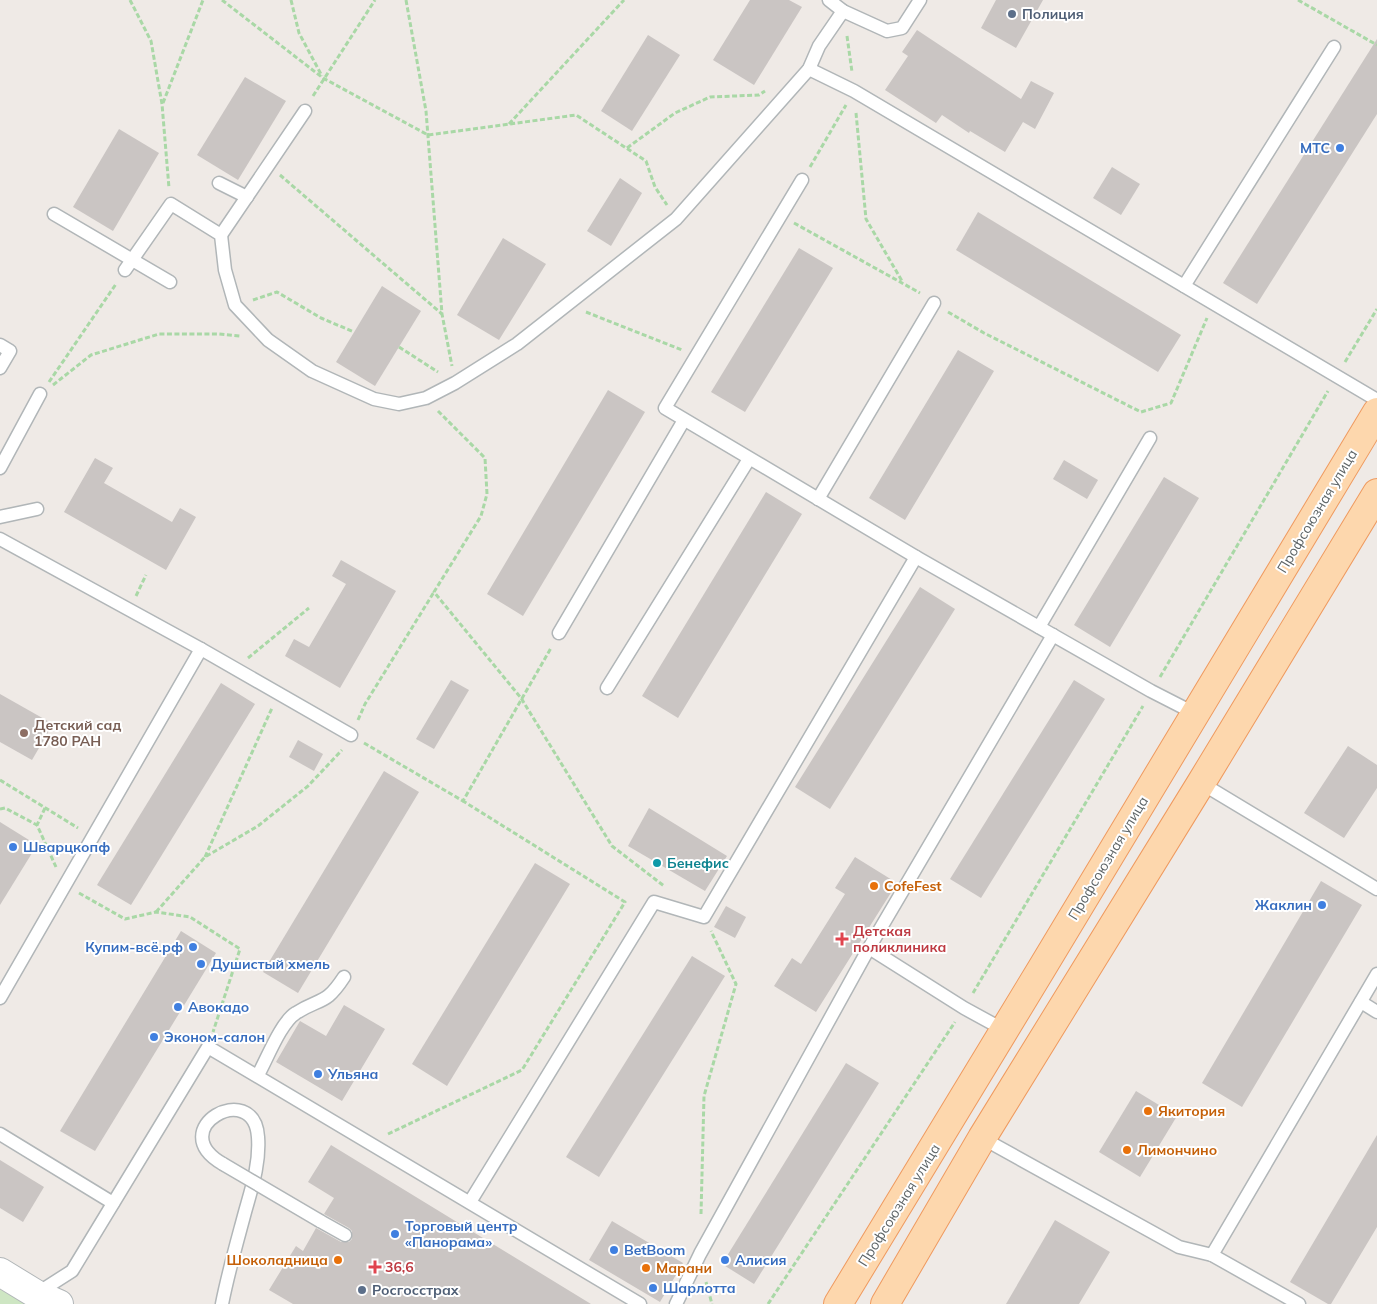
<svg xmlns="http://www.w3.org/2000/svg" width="1377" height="1304" viewBox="0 0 1377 1304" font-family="Mulish,sans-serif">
  <rect width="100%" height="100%" fill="#efeae6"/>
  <!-- green -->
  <path fill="#cee6c3" d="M 0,1289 L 25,1304 L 0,1304 Z"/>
  <!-- building -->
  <g fill="#cac5c3">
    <path d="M 750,0 L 789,0 L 802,7 L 754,85 L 713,60 Z"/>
    <path d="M 996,0 L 1043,0 L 1016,48 L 981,28 Z"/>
    <path d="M 917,30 L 1021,99 L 1031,81 L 1054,93 L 1035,129 L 1023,122 L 1005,152 L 970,131 L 969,133 L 942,115 L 936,123 L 885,90 L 908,56 L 902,52 Z"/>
    <path d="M 648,35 L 680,55 L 632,131 L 601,111 Z"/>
    <path d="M 1377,39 L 1377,114 L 1257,304 L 1223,283 Z"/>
    <path d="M 245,77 L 286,101 L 238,180 L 197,155 Z"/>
    <path d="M 119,129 L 159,153 L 113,231 L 73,207 Z"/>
    <path d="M 1112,167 L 1140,184 L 1121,215 L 1093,198 Z"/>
    <path d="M 620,178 L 642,193 L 611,246 L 587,231 Z"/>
    <path d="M 978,212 L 1181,335 L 1158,372 L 956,250 Z"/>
    <path d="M 503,238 L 546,264 L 499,340 L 457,315 Z"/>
    <path d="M 799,248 L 833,268 L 745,412 L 711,392 Z"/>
    <path d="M 382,286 L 421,311 L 375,386 L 336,362 Z"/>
    <path d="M 958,350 L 994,371 L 905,520 L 869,498 Z"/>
    <path d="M 608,390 L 645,412 L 523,616 L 487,594 Z"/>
    <path d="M 95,458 L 113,468 L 104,483 L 172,522 L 180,508 L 196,517 L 166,570 L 64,512 Z"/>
    <path d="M 1064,460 L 1098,480 L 1087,499 L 1053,479 Z"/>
    <path d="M 1164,477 L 1199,498 L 1110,647 L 1074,625 Z"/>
    <path d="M 766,492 L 802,514 L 678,718 L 642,696 Z"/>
    <path d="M 341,560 L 396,591 L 340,688 L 285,656 L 294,639 L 309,647 L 346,584 L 332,576 Z"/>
    <path d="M 920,587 L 955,609 L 830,809 L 795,787 Z"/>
    <path d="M 451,680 L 469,690 L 434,749 L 416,739 Z"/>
    <path d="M 1074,680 L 1105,699 L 981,898 L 950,879 Z"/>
    <path d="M 221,683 L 255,704 L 131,905 L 97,885 Z"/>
    <path d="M 0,694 L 53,724 L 32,760 L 0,742 Z"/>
    <path d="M 298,740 L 323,754 L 314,771 L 289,757 Z"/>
    <path d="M 1348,746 L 1377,765 L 1377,788 L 1344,838 L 1304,813 Z"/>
    <path d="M 384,771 L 419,792 L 298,993 L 263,972 Z"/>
    <path d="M 649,808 L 727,856 L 705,891 L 628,846 Z"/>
    <path d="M 0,822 L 37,845 L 0,905 Z"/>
    <path d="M 855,857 L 897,883 L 816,1012 L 774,986 L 792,958 L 801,964 L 845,894 L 835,888 Z"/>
    <path d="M 535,863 L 570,884 L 447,1086 L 412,1064 Z"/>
    <path d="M 1321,881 L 1362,905 L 1242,1107 L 1202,1083 Z"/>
    <path d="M 726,906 L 746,917 L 735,938 L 714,927 Z"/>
    <path d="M 181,931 L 216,953 L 95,1151 L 60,1131 Z"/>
    <path d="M 692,956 L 725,976 L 599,1177 L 566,1157 Z"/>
    <path d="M 344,1005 L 385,1029 L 342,1101 L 276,1062 L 300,1021 L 326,1036 Z"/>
    <path d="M 846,1063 L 879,1083 L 754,1284 L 722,1264 Z"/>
    <path d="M 1136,1091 L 1177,1116 L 1140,1177 L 1099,1152 Z"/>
    <path d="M 1377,1135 L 1377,1227 L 1331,1304 L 1328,1304 L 1290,1282 Z"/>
    <path d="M 331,1145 L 591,1304 L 293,1304 L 269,1290 L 296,1246 L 303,1251 L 316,1228 L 341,1242 L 349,1242 L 352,1239 L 352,1231 L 349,1228 L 324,1214 L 334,1198 L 308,1182 Z"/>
    <path d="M 0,1160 L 44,1187 L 23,1222 L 0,1208 Z"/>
    <path d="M 1055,1220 L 1110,1252 L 1079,1304 L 1006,1304 Z"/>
    <path d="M 612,1221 L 683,1263 L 660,1302 L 589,1260 Z"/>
  </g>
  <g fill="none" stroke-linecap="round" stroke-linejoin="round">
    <!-- service casing -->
    <g stroke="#b1b6b8" stroke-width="15">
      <g id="service">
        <path d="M 829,0 L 843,11 L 887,31 L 902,28 L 920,0"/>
        <path d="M 809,69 L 854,91 L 1377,400"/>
        <path d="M 802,180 L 665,408 L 916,557"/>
        <path d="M 219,183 L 247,197"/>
        <path d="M 54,214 L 170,282"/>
        <path d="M 221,235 L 305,111"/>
        <path d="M 125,270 L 171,204 L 221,235 L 225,270 L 235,305 L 268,340 L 312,371 L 374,399 L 399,404 L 426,398 L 455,383 L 517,344 L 676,219 L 809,69 L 819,46 L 843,11"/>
        <path d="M 1184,286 L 1334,47"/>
        <path d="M 0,345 L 10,351 L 0,368"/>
        <path d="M 0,468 L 40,394"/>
        <path d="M 818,499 L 934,303"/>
        <path d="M 0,517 L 37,509"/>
        <path d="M 0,539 L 201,649 L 351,735"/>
        <path d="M 1039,627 L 1150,438"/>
        <path d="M 559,633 L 684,420"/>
        <path d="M 607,688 L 749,459"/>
        <path d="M 1201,783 L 1377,889"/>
        <path d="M 869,948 L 964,1008 L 1006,1031"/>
        <path d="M 0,998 L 201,649"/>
        <path d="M 1361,1002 L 1377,1012"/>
        <path d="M 258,1075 C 267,1059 281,1022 296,1013 C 321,997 325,1006 344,977"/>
        <path d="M 0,1134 L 113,1203"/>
        <path d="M 982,1138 L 1179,1247 L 1212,1255 L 1299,1304"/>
        <path d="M 470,1202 L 654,902 L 704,917 L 916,557 L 1151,691 L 1194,713"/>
        <path d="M 320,1221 L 345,1235"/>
        <path d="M 1212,1255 L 1377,974"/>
        <path d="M 36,1294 L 72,1271 L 208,1047 L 640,1304"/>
        <path d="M 222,1304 C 228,1273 237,1242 245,1212 C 252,1187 260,1163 258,1137 C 254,1078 162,1129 223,1164"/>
        <path d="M 676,1304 L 700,1254 L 869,948 L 1053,635"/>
      </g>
    </g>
    <!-- tertiary casing -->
    <g stroke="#b1b6b8" stroke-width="30">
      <path id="tertiary" d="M 0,1272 L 36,1294 L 59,1304"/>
    </g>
    <!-- primary casing -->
    <g stroke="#ef9a5f" stroke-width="30">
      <g id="primary">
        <path d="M 838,1304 C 1020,1008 1196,709 1377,412"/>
        <path d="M 885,1304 L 982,1138 L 1201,783 L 1377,493"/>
      </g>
    </g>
    <!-- path -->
    <g stroke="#a9d8a6" stroke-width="3" stroke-dasharray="5 2.5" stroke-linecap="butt">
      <path d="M 130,0 L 151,41 L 162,104 L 169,188"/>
      <path d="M 222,0 L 323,78 L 428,135 L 576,115 L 646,161 L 655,187 L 667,205"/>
      <path d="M 291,0 L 299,33 L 322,76"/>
      <path d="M 406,0 L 426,111 L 442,314 L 452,366"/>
      <path d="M 1298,0 L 1377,45"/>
      <path d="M 847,36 L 852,72"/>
      <path d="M 313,96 L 375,0"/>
      <path d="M 163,103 L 203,0"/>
      <path d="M 856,113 L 866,219 L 902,281"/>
      <path d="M 509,124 L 624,0"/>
      <path d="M 627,148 L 675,113 L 710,97 L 759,95 L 765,91"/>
      <path d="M 810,167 L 846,105"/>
      <path d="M 280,175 L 442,314"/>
      <path d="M 794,223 L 920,293"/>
      <path d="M 253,300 L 277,292 L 321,318 L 354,332"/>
      <path d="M 586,312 L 682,350"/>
      <path d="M 948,312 L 984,333 L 1141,412 L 1171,403 L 1207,318"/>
      <path d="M 399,347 L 438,372"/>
      <path d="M 1345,362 L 1377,309"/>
      <path d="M 49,382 L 116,284"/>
      <path d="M 53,385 L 91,355 L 159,334 L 219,334 L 240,336"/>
      <path d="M 438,411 L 485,458 L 487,494 L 481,516 L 434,592 L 521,698 L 612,846 L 664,886"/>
      <path d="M 136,596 L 146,575"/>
      <path d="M 248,658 L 309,608"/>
      <path d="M 1160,677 L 1328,391"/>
      <path d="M 358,720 L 365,704 L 434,592"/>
      <path d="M 364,743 L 463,801 L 551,648"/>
      <path d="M 0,780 L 78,828"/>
      <path d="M 45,808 L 37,825 L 56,867"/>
      <path d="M 0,809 L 5,808 L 37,825"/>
      <path d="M 205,857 L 272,708"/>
      <path d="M 79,893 L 125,919 L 156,912 L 190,917 L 240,949 L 213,1032"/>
      <path d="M 156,912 L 205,857 L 258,826 L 308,786 L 342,750"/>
      <path d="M 973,993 L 1143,706"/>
      <path d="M 388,1134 L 522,1070 L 625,902 L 463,801"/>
      <path d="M 701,1214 L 704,1096 L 736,984 L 711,931"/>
      <path d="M 706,1282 L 712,1304"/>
      <path d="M 768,1304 L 955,1022"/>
    </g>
    <!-- service -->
    <use href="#service" stroke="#fff" stroke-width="12"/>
    <!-- tertiary -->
    <use href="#tertiary" stroke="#fff" stroke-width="28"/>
    <!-- primary -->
    <use href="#primary" stroke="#fdd7ad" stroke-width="28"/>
    <!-- service-bridge casing -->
    <g stroke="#b1b6b8" stroke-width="15" stroke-linecap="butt">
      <path id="service-bridge" d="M 223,1164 L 320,1221"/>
    </g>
    <!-- service-bridge -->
    <use href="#service-bridge" stroke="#fff" stroke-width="12"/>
  </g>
  <!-- markers -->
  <g fill="#5c6f8a" stroke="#fff" stroke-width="2">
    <circle cx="1012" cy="14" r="5"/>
    <circle cx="362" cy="1290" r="5"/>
  </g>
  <g fill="#3f7fe0" stroke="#fff" stroke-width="2">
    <circle cx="1340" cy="148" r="5"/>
    <circle cx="13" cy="847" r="5"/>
    <circle cx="1322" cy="905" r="5"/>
    <circle cx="193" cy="947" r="5"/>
    <circle cx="201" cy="964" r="5"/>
    <circle cx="178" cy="1007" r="5"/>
    <circle cx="154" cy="1037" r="5"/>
    <circle cx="318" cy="1074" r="5"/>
    <circle cx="395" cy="1234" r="5"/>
    <circle cx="614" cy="1250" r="5"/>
    <circle cx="725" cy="1260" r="5"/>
    <circle cx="653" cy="1288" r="5"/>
  </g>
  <circle fill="#8d6e63" stroke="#fff" stroke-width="2" cx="24" cy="733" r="5"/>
  <circle fill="#0f9aa8" stroke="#fff" stroke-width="2" cx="657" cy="863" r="5"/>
  <g fill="#e8710a" stroke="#fff" stroke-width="2">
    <circle cx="874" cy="886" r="5"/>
    <circle cx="1148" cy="1111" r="5"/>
    <circle cx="1127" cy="1150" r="5"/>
    <circle cx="338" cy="1260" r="5"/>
    <circle cx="646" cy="1268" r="5"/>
  </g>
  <g fill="#e0444e" stroke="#fff" stroke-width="2">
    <path d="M839.5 931.5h5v5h5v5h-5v5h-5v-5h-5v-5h5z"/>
    <path d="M372.5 1259.5h5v5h5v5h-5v5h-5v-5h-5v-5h5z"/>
  </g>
  <g text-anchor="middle" stroke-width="4" stroke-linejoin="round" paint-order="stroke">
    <!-- service labels -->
    <g font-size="14" font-weight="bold" fill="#4e5e75" stroke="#fff" text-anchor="start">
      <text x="1022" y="19">Полиция</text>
      <text x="372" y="1295">Росгосстрах</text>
    </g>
    <!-- shop labels -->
    <g font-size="14" font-weight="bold" fill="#366cbe" stroke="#fff" text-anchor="start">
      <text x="1330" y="153" text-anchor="end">МТС</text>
      <text x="23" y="852">Шварцкопф</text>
      <text x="1312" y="910" text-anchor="end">Жаклин</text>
      <text x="183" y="952" text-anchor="end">Купим-всё.рф</text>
      <text x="211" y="969">Душистый хмель</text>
      <text x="188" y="1012">Авокадо</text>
      <text x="164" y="1042">Эконом-салон</text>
      <text x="328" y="1079">Ульяна</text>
      <text x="405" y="1231">Торговый центр<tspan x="405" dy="16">«Панорама»</tspan></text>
      <text x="624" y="1255">BetBoom</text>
      <text x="735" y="1265">Алисия</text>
      <text x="663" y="1293">Шарлотта</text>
    </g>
    <!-- street labels -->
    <g font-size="14" fill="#5d6466" stroke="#fff">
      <text transform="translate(1317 511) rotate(-59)" y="5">Профсоюзная улица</text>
      <text transform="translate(1108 858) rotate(-59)" y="5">Профсоюзная улица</text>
      <text transform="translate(899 1205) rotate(-58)" y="5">Профсоюзная улица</text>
    </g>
    <!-- education labels -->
    <g font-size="14" font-weight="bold" fill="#785e54" stroke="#fff" text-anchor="start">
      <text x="34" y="730">Детский сад<tspan x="34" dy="16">1780 РАН</tspan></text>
    </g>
    <!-- culture labels -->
    <g font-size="14" font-weight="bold" fill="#0d838f" stroke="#fff" text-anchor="start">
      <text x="667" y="868">Бенефис</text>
    </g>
    <!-- food labels -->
    <g font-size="14" font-weight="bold" fill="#c56008" stroke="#fff" text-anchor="start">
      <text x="884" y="891">CofeFest</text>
      <text x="1158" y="1116">Якитория</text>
      <text x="1137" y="1155">Лимончино</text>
      <text x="328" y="1265" text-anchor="end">Шоколадница</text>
      <text x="656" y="1273">Марани</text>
    </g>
    <!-- health labels -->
    <g font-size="14" font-weight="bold" fill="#be3a42" stroke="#fff" text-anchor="start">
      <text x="853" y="936">Детская<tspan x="853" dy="16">поликлиника</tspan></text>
      <text x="385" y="1272">36,6</text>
    </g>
  </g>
</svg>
